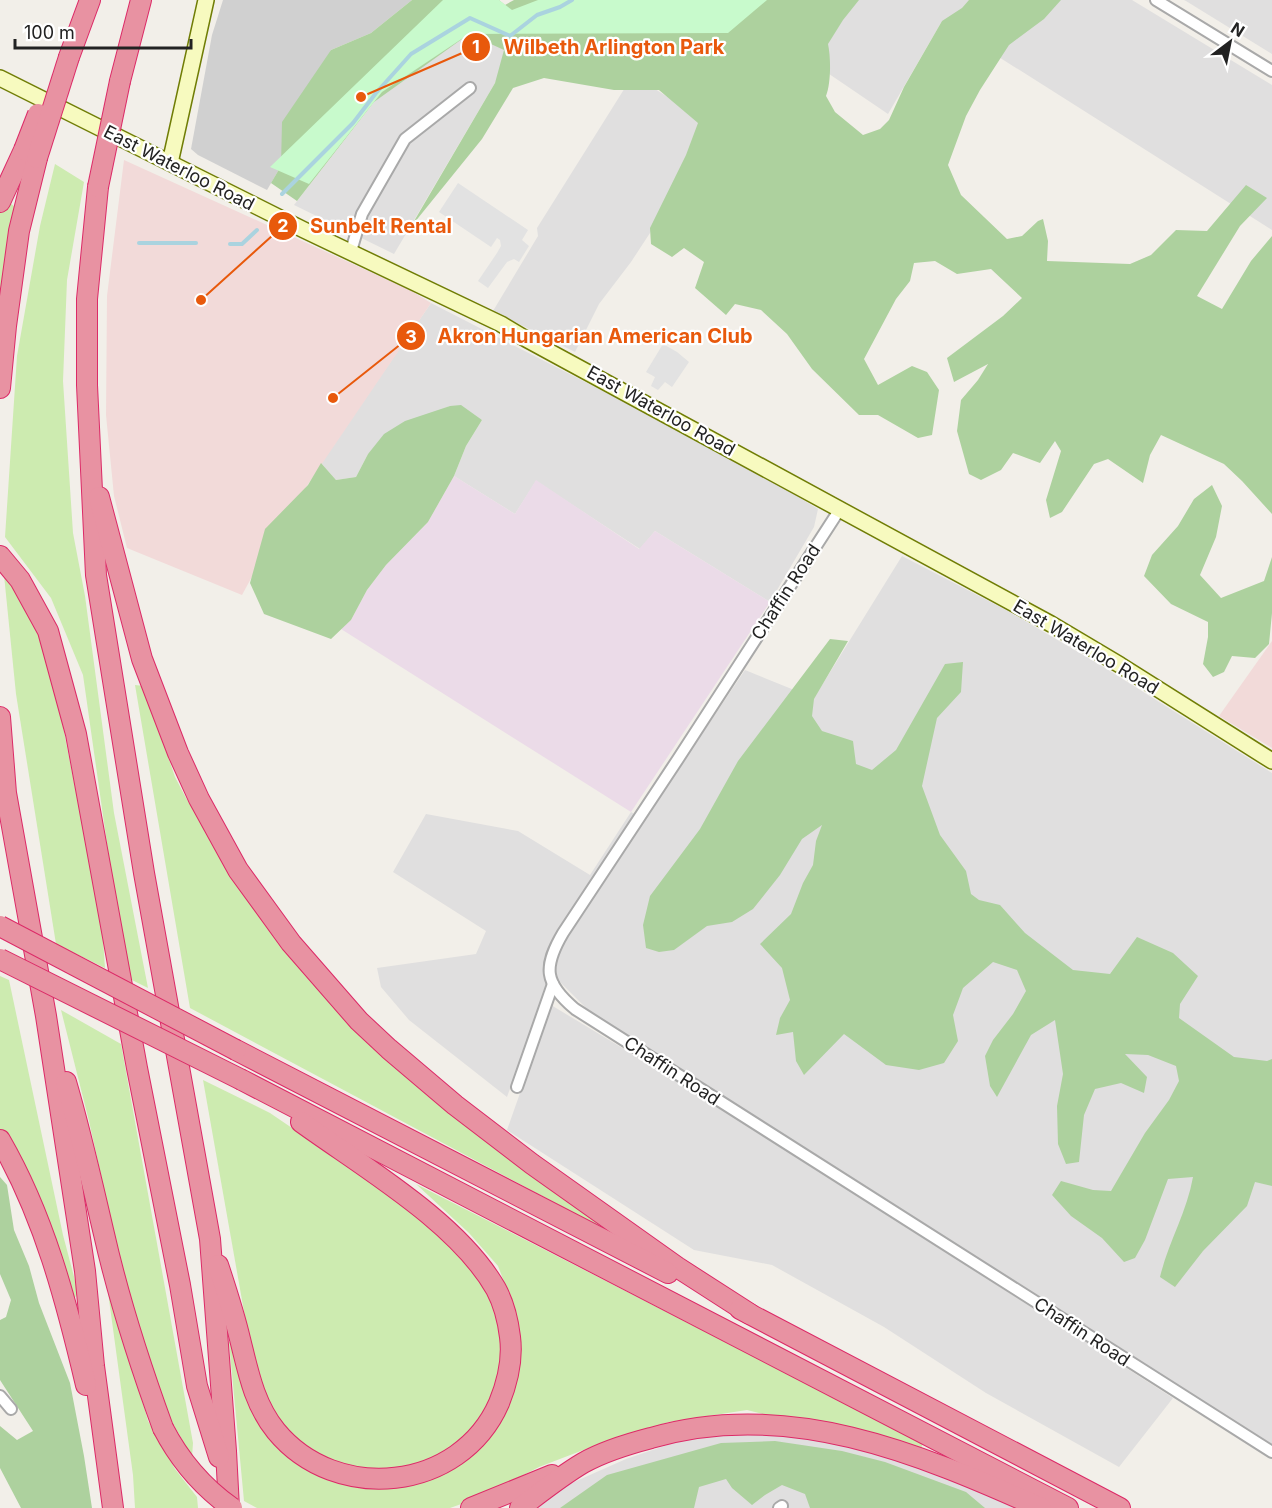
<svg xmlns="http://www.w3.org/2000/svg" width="1272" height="1508" viewBox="0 0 1272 1508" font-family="Inter,sans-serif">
  <rect width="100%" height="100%" fill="#f2efe9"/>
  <!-- residential -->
  <g fill="#e0dfdf">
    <path d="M 849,0 L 1132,0 L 1272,85 L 1272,230 L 942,21 L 888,114 L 810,61 Z"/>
    <path d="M 1184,0 L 1272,0 L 1272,54 L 1186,1 Z"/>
    <path d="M 469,34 L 519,34 L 495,83 L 394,254 L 294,205 L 382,92 Z"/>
    <path d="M 633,75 L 718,129 L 631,262 L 599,304 L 575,352 L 493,311 L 538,236 L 537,228 Z"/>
    <path d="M 431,303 L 734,458 L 818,509 L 814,527 L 770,602 L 655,531 L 640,549 L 536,481 L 515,514 L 454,476 L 466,446 L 482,420 L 450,406 L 431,414 L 368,454 L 356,477 L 336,480 L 321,463 Z"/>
    <path d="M 902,556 L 1006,610 L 1102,666 L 1272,773 L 1272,1446 L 725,1100 L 588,1010 L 556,978 L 546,988 L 507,1097 L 409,1020 L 381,987 L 377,968 L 476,954 L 486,931 L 393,872 L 426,814 L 518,831 L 590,875 L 631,812 L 644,820 L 745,670 L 814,698 Z"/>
    <path d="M 551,1005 L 707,1099 L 1173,1398 L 1119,1467 L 986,1393 L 884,1327 L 772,1265 L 694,1250 L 507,1130 Z"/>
    <path d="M 746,1431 L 816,1437 L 906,1461 L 954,1479 L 1016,1508 L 531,1508 L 556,1490 L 626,1459 L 682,1440 Z"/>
  </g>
  <!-- commercial -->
  <g fill="#f2dad9">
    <path d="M 124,160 L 410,290 L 431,303 L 279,527 L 242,595 L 127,548 L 114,496 L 106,415 L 107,296 Z"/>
    <path d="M 1272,641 L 1272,748 L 1219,716 Z"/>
  </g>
  <!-- industrial -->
  <path fill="#ebdbe8" d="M 454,476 L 515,514 L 536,480 L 639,549 L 655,531 L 770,602 L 631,812 L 341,629 L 351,620 L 367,590 L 386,565 L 428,522 Z"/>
  <!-- religious -->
  <path fill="#d0d0d0" d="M 223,0 L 412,0 L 371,33 L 331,50 L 281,166 L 267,190 L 198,155 L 191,149 L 212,35 Z"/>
  <!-- grass -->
  <g fill="#cdebb0">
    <path d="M 55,164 L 84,182 L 67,280 L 63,381 L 73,533 L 85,596 L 114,813 L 148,988 L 126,977 L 83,675 L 51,598 L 5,537 L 17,356 L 40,226 Z"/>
    <path d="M 6,199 L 18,210 L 0,358 L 0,213 Z"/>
    <path d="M 4,575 L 31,610 L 46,640 L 102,925 L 105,968 L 56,944 L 16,694 Z"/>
    <path d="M 135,685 L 144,686 L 175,777 L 186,798 L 288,949 L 621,1238 L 190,1008 Z"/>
    <path d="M 0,976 L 9,980 L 63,1235 L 78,1292 L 72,1304 L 0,1137 Z"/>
    <path d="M 61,1010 L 121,1044 L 193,1443 L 192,1457 L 164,1408 L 132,1316 L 89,1121 Z"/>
    <path d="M 203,1080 L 270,1113 L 380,1188 L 456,1248 L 485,1282 L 499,1311 L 506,1346 L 498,1390 L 470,1435 L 420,1469 L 393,1474 L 332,1464 L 297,1441 L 263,1398 L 248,1334 Z"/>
    <path d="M 416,1184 L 923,1443 L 920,1452 L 747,1410 L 669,1422 L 612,1439 L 539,1467 L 481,1497 L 450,1508 L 257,1508 L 244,1501 L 229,1342 L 235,1342 L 253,1403 L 307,1464 L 434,1475 L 502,1409 L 511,1300 L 498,1266 L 469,1233 Z"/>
    <path d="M 104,1263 L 148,1421 L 175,1469 L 197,1497 L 198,1508 L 135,1508 L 133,1475 Z"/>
  </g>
  <!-- forest -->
  <g fill="#add19e">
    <path d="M 412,0 L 499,0 L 505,5 L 514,0 L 859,0 L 843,20 L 828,44 C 831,58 831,83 826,96 L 835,112 L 863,135 L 880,129 L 889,120 L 904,87 L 942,21 L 962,8 L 969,0 L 1061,0 L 1044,19 L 1009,45 L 980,90 L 966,116 L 948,165 L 961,195 L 1007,239 L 1022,236 L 1038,221 L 1043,219 L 1048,241 L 1047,261 L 1130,264 L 1151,255 L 1176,230 L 1207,231 L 1246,185 L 1267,198 L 1240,226 L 1197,296 L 1222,309 L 1251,261 L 1272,236 L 1272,514 L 1242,481 L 1224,464 L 1161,435 L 1150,455 L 1143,483 L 1108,459 L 1094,464 L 1062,512 L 1050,518 L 1046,500 L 1061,451 L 1055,441 L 1040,463 L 1013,453 L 1001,470 L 981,480 L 969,474 L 957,431 L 961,400 L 978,380 L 988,364 L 954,382 L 947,358 L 1003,316 L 1022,298 L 991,269 L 957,274 L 935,261 L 914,263 L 910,281 L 896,299 L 864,359 L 878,385 L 912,366 L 927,372 L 939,390 L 932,435 L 918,438 L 878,415 L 859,415 L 812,369 L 787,334 L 761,310 L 735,304 L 726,315 L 695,288 L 704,262 L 684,248 L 672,257 L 651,244 L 650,228 L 686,155 L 698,123 L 659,90 L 614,90 L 544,78 L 513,88 L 482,139 L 410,228 L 495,83 L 504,50 L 469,34 L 374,102 L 297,201 L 271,183 L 281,166 L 282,122 L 331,50 L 371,33 Z"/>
    <path d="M 461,405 L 482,420 L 466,446 L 454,476 L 428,522 L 386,565 L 367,590 L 351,620 L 331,639 L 264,614 L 250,583 L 265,529 L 308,485 L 321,463 L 336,480 L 356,477 L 368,454 L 384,434 L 405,421 L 450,406 Z"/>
    <path d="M 1212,485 L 1222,506 L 1216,537 L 1200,575 L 1221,598 L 1264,581 L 1272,557 L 1272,613 L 1269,644 L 1255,658 L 1232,656 L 1224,672 L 1213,677 L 1203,664 L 1208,637 L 1208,622 L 1171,604 L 1144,576 L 1152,555 L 1178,526 L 1194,499 Z"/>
    <path d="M 830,639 L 848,641 L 814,699 L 812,716 L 822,731 L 853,741 L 856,764 L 872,770 L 896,750 L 945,664 L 963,662 L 961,692 L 937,718 L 922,786 L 940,835 L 966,871 L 971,894 L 979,900 L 1000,905 L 1025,933 L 1073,970 L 1110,974 L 1137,937 L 1173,953 L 1198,976 L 1180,1004 L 1179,1018 L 1234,1057 L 1267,1061 L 1272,1059 L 1272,1186 L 1255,1182 L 1247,1206 L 1203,1251 L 1175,1287 L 1160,1277 C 1168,1243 1187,1212 1193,1177 L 1168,1179 L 1145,1240 L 1135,1258 L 1124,1262 L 1102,1238 L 1071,1216 L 1052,1195 L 1061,1181 L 1093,1190 L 1111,1191 L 1145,1133 L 1169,1100 L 1179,1081 L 1176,1066 L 1148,1055 L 1125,1054 L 1147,1077 L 1144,1093 L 1121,1083 L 1095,1089 L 1084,1115 L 1079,1162 L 1066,1164 L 1058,1144 L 1057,1106 L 1063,1074 L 1055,1020 L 1031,1035 L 997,1097 L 990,1086 L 985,1056 L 993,1040 L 1013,1014 L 1026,991 L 1017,970 L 993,962 L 963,988 L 953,1015 L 958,1041 L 944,1063 L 919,1070 L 886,1065 L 844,1034 L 804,1075 L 796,1061 L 793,1032 L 776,1035 L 780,1018 L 790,1000 L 782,968 L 760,944 L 791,914 L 803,883 L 813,865 L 816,841 L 822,825 L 802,839 L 780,875 L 753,909 L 732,922 L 707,926 L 674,950 L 659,952 L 646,948 L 643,925 L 650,896 L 700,829 L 738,761 Z"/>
    <path d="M 0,1177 L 7,1185 L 14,1230 L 29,1266 L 39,1303 L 70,1383 L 84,1456 L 92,1508 L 21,1508 L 0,1468 L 0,1426 L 17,1440 L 33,1431 L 0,1380 L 0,1320 L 6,1317 L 11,1300 L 0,1274 Z"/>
    <path d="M 775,1441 L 842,1451 L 885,1462 L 966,1492 L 985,1508 L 810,1508 L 805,1494 L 782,1485 L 765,1495 L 752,1505 L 732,1488 L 726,1479 L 699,1487 L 694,1508 L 560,1508 L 607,1475 L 721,1443 Z"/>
  </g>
  <!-- park -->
  <path fill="#c8facc" d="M 443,0 L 499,0 L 512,10 L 538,0 L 767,0 L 728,33 L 469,34 L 382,92 L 309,184 L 270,167 Z"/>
  <!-- parking -->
  <g fill="#e2e2e2">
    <path d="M 458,183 L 528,230 L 522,240 L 529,246 L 519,262 L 514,259 L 507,262 L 488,288 L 478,281 L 497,253 L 501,246 L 500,240 L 497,238 L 491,247 L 439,212 Z"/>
    <path d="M 663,344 L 677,352 L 689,362 L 672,387 L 665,382 L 658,390 L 651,386 L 655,377 L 646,372 Z"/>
  </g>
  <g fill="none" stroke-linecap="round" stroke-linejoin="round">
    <!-- stream -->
    <g stroke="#aad3df" stroke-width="4">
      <path d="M 282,194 L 353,123 L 376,93 L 411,54 L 470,18 L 510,36 L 537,15 L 560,7 L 572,0"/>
      <path d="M 139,243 L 196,243"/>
      <path d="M 230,244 L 242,244 L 257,230"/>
    </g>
    <!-- minor casing -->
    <g stroke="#a9a9a9" stroke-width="14">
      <g id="minor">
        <path d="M 1156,0 L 1272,71"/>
        <path d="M 351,251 L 362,214 L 405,139 L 470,88"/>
        <path d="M 840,509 L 678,759 L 563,933 C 543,967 544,983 575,1009 L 1272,1452"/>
        <path d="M 517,1087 L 553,984"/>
        <path d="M 0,1396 L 11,1409"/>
        <path d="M 779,1508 L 782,1506"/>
      </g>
    </g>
    <!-- secondary casing -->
    <g stroke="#707d05" stroke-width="18">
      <g id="secondary">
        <path d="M 0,78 L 304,230 L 501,324 L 526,339 L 1051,624 L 1120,665 L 1272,761"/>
        <path d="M 170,163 L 206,0"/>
      </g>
    </g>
    <!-- motorway casing -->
    <g stroke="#dc2a67" stroke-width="22">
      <g id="motorway">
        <path d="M 69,57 L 90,0"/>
        <path d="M 120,81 L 141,0"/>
        <path d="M 98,187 L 87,299 L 87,385 L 96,575 L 144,873 L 210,1239 L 226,1451 L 229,1508"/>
        <path d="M 0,202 L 24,150"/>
        <path d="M 0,388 L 6,326 L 19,231 L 37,158"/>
        <path d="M 99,497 L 142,659 L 178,753 L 199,799 L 238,870 L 291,943 L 359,1021 L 389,1049 L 455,1105 L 532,1164 L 677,1267 L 750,1314"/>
        <path d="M 0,556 L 20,580 L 48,631 L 76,734 L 137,1068 L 180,1285 L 197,1386 L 219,1457"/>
        <path d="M 0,717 L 6,793 L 46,1016 L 85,1271 L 94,1366 L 113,1508"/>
        <path d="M 236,1050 L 668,1273"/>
        <path d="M 242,1080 L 1068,1508"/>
        <path d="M 66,1082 C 81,1133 92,1183 104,1234 C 119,1300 140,1365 163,1428"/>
        <path d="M 0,1140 C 44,1216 66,1300 86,1385"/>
        <path d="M 218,1265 C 226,1289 234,1314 240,1339 C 248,1371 254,1404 276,1431 C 336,1504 460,1492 499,1403 C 508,1381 513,1360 510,1337 C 508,1320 504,1304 496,1289 C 458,1222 363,1167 301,1122"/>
        <path d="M 740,1309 L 1120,1508"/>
        <path d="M 471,1508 L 552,1475"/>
        <path d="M 520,1508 C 541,1492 561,1476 583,1463 C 604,1451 628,1444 651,1438 C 787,1398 918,1453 1041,1508"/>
      </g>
    </g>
    <!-- minor -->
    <use href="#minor" stroke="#fff" stroke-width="10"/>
    <!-- secondary -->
    <use href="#secondary" stroke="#f7fabf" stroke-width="15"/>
    <!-- motorway -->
    <use href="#motorway" stroke="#e892a2" stroke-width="20"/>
    <!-- motorway-bridge casing -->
    <g stroke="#dc2a67" stroke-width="22" stroke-linecap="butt">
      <g id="motorway-bridge">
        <path d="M 24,150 L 38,114"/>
        <path d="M 37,158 L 69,57"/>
        <path d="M 98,187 L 120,81"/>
        <path d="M 0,926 L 236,1050"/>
        <path d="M 0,959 L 242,1080"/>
        <path d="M 163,1428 C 180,1461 201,1486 232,1508"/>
      </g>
    </g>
    <!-- motorway-bridge -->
    <use href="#motorway-bridge" stroke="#e892a2" stroke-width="20"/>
  </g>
  <g text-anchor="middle" stroke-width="4.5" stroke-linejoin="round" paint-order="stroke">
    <!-- street labels -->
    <g font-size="18" fill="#222" stroke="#fff">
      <text transform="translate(179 168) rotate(27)" y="6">East Waterloo Road</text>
      <text transform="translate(661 411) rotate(29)" y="6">East Waterloo Road</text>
      <text transform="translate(786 592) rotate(-57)" y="6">Chaffin Road</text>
      <text transform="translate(1086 647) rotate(31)" y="6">East Waterloo Road</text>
      <text transform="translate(672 1071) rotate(33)" y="6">Chaffin Road</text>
      <text transform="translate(1082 1332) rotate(33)" y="6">Chaffin Road</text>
    </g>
  </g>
  <!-- callouts -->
  <path fill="none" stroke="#e8590c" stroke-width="2" d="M361 97L476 47M201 300L283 226M333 398L411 336"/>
  <g fill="#e8590c" stroke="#fff" stroke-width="2">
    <circle cx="361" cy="97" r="6"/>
    <circle cx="201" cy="300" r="6"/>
    <circle cx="333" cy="398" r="6"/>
    <circle cx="476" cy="47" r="15"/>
    <circle cx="283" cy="226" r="15"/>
    <circle cx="411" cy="336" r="15"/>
  </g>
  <g font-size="18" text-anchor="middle" font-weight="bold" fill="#fff">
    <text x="476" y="53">1</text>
    <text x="283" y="232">2</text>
    <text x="411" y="343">3</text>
  </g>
  <g font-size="20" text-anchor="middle" font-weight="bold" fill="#e8590c" stroke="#fff" stroke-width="4.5" stroke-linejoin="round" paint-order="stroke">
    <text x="614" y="54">Wilbeth Arlington Park</text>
    <text x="381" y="233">Sunbelt Rental</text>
    <text x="595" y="343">Akron Hungarian American Club</text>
  </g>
  <!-- north arrow -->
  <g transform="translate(1230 42) rotate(32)" stroke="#ffffff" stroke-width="4.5" paint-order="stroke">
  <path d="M0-4.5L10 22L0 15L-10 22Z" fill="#222222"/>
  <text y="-9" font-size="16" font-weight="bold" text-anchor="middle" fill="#222222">N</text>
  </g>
  <!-- scale -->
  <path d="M15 39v9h176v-9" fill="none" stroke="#222222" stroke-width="3"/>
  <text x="24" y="39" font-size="18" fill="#222222" stroke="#ffffff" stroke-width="4.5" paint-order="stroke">100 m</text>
</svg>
